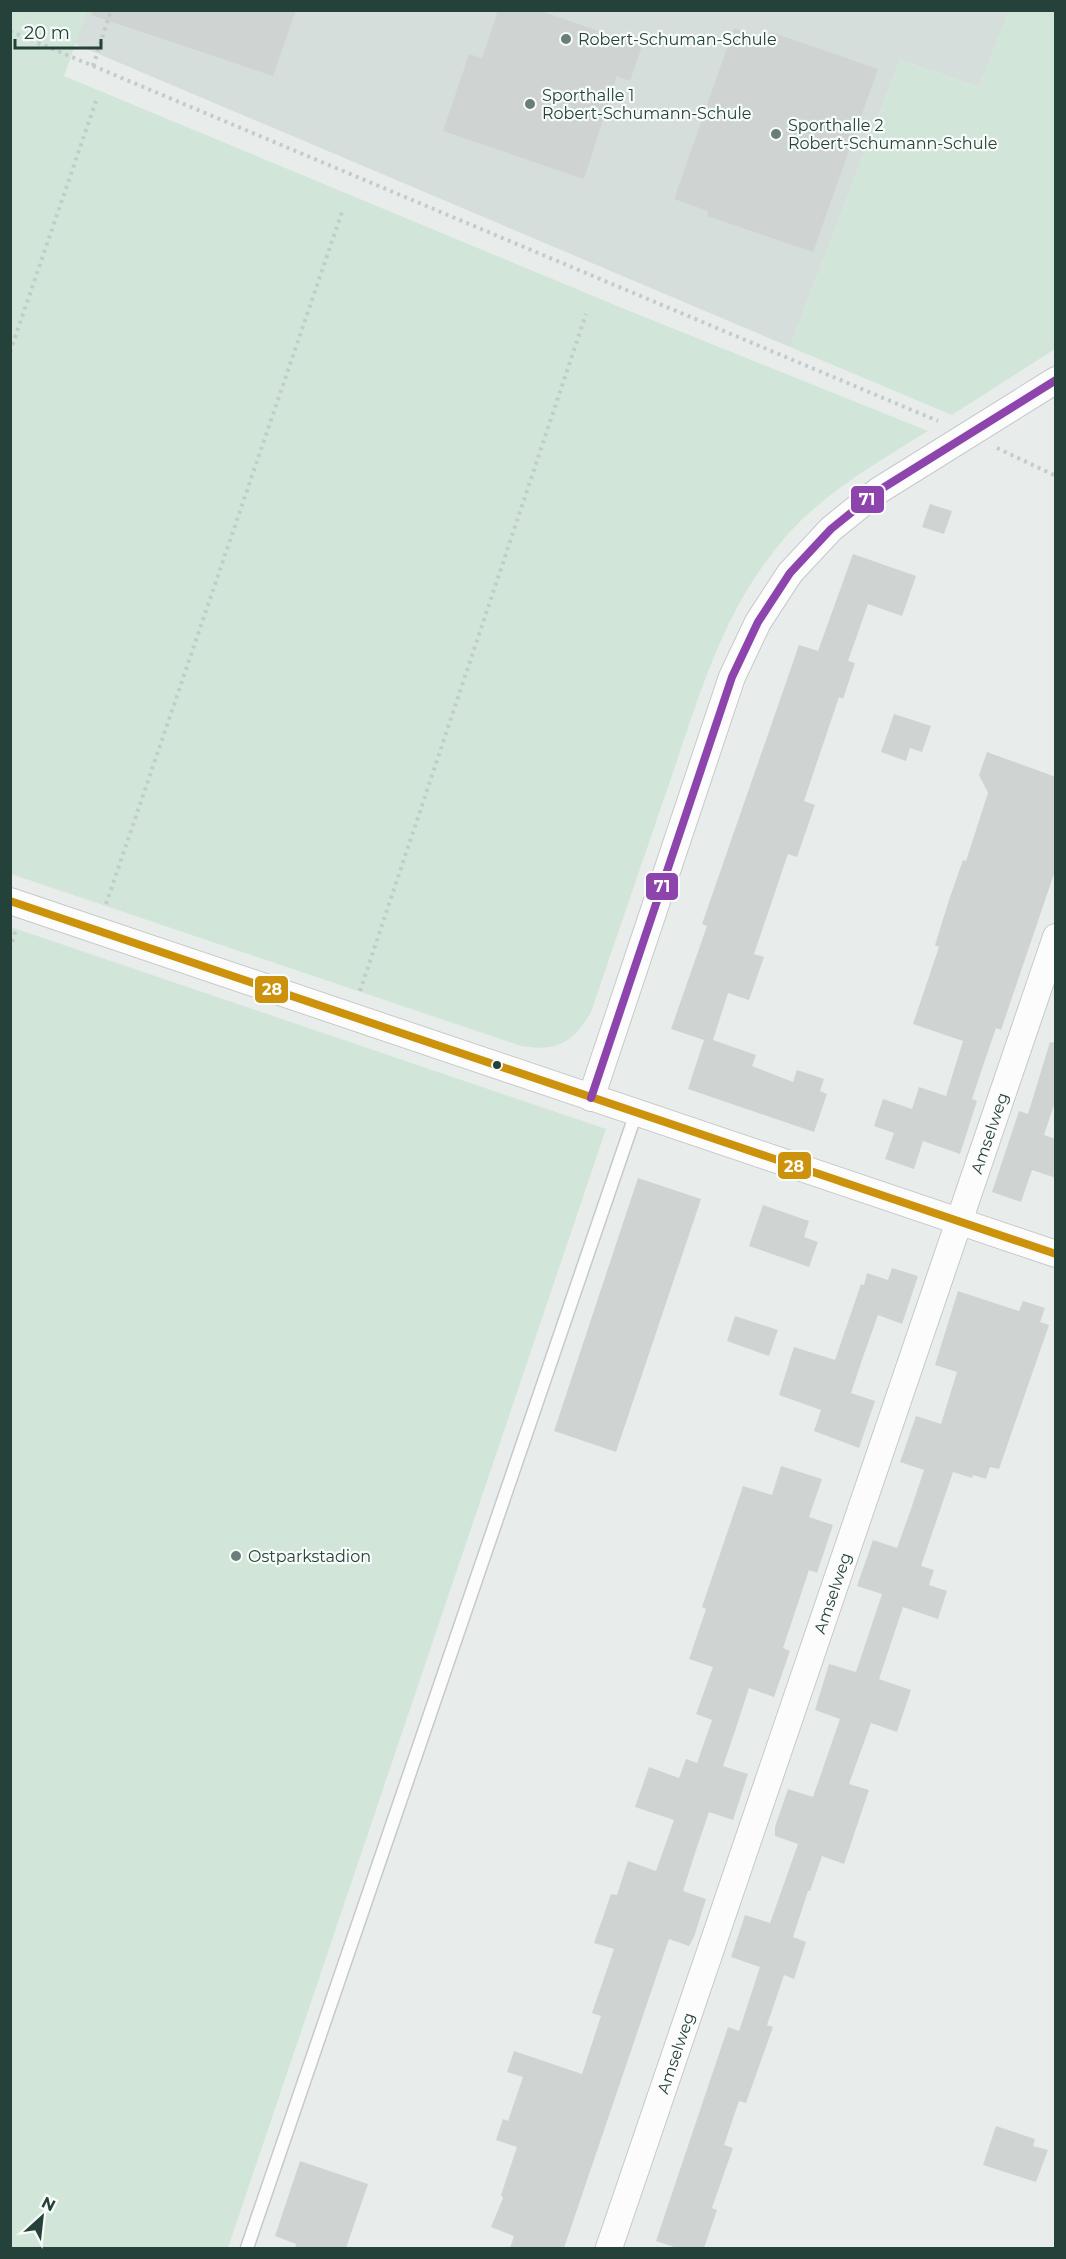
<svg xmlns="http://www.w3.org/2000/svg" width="1066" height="2259" viewBox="0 0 1066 2259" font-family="Montserrat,sans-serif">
  <rect width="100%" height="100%" fill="#e8edeb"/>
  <!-- built -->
  <path fill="#d6dedb" d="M 87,10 L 1009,11 L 979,87 L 900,60 L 790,347 L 75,44 Z"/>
  <!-- green -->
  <g fill="#d1e6d8">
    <path d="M 11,10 L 87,11 L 64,76 L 627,310 L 928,431 C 880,461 828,490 789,533 C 723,607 701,692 669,784 C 643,860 617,936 591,1012 C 573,1043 557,1052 521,1046 L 11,874 Z"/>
    <path d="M 1009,10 L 1055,11 L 1055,349 L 952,415 L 790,347 L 900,60 L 979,87 Z"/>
    <path d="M 11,927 L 606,1129 L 228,2248 L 11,2248 Z"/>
  </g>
  <!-- building -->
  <g fill="#cfd4d2">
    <path d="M 92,10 L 296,10 L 273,76 L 91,15 Z"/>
    <path d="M 498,10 L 538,10 L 642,46 L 630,81 L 617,76 L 584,179 L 443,131 L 469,54 L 482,58 Z"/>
    <path d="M 734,28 L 768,40 L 771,32 L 878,69 L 813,252 L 707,216 L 708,211 L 674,199 Z"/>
    <path d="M 930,504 L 952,511 L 944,534 L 922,527 Z"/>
    <path d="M 853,554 L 916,576 L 902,616 L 868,604 L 848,661 L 855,663 L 843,699 L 839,697 L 804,801 L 815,805 L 797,857 L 788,854 L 754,954 L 764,957 L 749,1000 L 728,993 L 713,1040 L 756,1055 L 752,1066 L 793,1082 L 797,1070 L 824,1079 L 820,1091 L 827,1094 L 814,1132 L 688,1089 L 704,1040 L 671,1029 L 707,926 L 702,924 L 799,645 L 818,651 Z"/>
    <path d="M 894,714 L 931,726 L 922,752 L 910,748 L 906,761 L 881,752 Z"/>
    <path d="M 987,752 L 1056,777 L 1056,868 L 1001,1030 L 996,1028 L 984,1063 L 972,1099 L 977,1101 L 960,1154 L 923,1141 L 914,1169 L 885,1159 L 894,1133 L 874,1126 L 883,1099 L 912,1109 L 919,1087 L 946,1096 L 963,1041 L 913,1024 L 939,947 L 935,945 L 949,900 L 963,860 L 966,861 L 988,793 L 979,775 Z"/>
    <path d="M 1050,1042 L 1056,1043 L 1056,1099 L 1044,1135 L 1056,1139 L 1056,1178 L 1032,1170 L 1021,1202 L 992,1192 L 1019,1111 L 1028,1114 Z"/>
    <path d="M 638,1178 L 701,1199 L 616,1452 L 554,1431 Z"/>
    <path d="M 763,1205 L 809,1221 L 804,1237 L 818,1242 L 809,1267 L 749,1246 Z"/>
    <path d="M 892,1268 L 918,1276 L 902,1324 L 878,1315 L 864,1354 L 851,1393 L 875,1401 L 859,1448 L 814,1431 L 821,1410 L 779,1395 L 794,1347 L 835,1360 L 861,1284 L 864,1285 L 867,1273 L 888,1280 Z"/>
    <path d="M 958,1291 L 1019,1311 L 1023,1301 L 1045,1308 L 1040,1322 L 1049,1325 L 999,1469 L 990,1467 L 986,1479 L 973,1475 L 972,1478 L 953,1472 L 921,1566 L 934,1570 L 929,1585 L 947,1591 L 938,1619 L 903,1607 L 879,1679 L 911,1690 L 897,1732 L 871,1723 L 849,1784 L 869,1790 L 844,1864 L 822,1856 L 810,1891 L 808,1891 L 793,1937 L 806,1942 L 794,1979 L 784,1975 L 767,2025 L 773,2027 L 746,2103 L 739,2101 L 724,2145 L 733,2148 L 712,2208 L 717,2210 L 704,2248 L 677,2248 L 656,2241 L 728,2027 L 739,2031 L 760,1967 L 731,1957 L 745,1915 L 770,1923 L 798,1844 L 775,1836 L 775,1827 L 788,1789 L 813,1797 L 840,1719 L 815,1710 L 829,1664 L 856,1672 L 882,1594 L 857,1586 L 873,1540 L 897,1548 L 911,1509 L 924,1470 L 900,1462 L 916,1416 L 941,1424 L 957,1372 L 935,1365 Z"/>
    <path d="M 735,1316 L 778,1330 L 769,1356 L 727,1341 Z"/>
    <path d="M 781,1466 L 822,1479 L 809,1517 L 833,1525 L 817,1573 L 809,1570 L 783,1648 L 790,1651 L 774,1697 L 749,1688 L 736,1728 L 723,1766 L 748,1774 L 733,1820 L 709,1812 L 695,1853 L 683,1891 L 706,1899 L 694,1937 L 689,1946 L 669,1939 L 564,2248 L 510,2248 L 514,2236 L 491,2227 L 503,2198 L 501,2195 L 517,2147 L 496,2140 L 503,2119 L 508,2121 L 523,2077 L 507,2072 L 514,2051 L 582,2074 L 601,2016 L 592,2013 L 614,1949 L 594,1943 L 611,1894 L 617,1895 L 628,1861 L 656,1871 L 674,1820 L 635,1807 L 649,1767 L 679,1778 L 686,1759 L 697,1763 L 712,1720 L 696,1714 L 713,1667 L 689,1659 L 706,1609 L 702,1607 L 743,1486 L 772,1495 Z"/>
    <path d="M 996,2126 L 1035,2139 L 1033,2146 L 1048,2150 L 1036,2182 L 983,2165 Z"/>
    <path d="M 300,2161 L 368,2184 L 346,2248 L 295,2248 L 296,2244 L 275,2236 Z"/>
  </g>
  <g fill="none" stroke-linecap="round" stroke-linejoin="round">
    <!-- lane casing -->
    <g stroke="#c5cac8" stroke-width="15">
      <path id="lane" d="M 247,2248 L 636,1113"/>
    </g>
    <!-- street casing -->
    <g stroke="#c5cac8" stroke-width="28">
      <g id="street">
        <path d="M 10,901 L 1056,1254"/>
        <path d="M 591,1098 L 732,677 L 758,622 L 790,573 L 831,529 L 878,491 L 1056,380"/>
        <path id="s1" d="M 609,2248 L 1056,937"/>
      </g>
    </g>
    <!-- path -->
    <g stroke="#c3ccca" stroke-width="4" stroke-dasharray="3 4.5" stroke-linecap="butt">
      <path d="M 10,31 L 938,421"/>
      <path d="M 93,66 L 111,10"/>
      <path d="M 10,352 L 97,98"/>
      <path d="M 997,448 L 1056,476"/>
      <path d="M 106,904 L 343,209"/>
      <path d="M 10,949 L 16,929"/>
      <path d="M 360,991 L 586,314"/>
    </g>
    <!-- lane -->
    <use href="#lane" stroke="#fcfcfc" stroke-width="12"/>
    <!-- street -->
    <use href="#street" stroke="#fcfcfc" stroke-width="26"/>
    <!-- bus-1 casing -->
    <g stroke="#f7fbf9" stroke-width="12">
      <path id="bus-1" d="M 10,901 L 1056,1254"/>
    </g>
    <!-- bus-2 casing -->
    <g stroke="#f7fbf9" stroke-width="12">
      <path id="bus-2" d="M 591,1098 L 732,677 L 758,622 L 790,573 L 831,529 L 878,491 L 1056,380"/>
    </g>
    <!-- bus-1 -->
    <use href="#bus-1" stroke="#cd920c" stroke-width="8"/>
    <!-- bus-2 -->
    <use href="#bus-2" stroke="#8e44ad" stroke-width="8"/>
  </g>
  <!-- markers -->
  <g fill="#697e78" stroke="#f7fbf9" stroke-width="2">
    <circle cx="566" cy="39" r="6"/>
    <circle cx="530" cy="104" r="6"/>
    <circle cx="776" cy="134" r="6"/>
    <circle cx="236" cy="1556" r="6"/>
  </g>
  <circle fill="#24423a" stroke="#f7fbf9" stroke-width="2" cx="497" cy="1065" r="5"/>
  <g text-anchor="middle" stroke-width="4.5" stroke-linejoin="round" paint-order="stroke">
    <!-- poi labels -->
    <g font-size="16" fill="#24423a" stroke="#f7fbf9" text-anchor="start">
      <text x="578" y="45">Robert-Schuman-Schule</text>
      <text x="542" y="101">Sporthalle 1<tspan x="542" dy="18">Robert-Schumann-Schule</tspan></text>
      <text x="788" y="131">Sporthalle 2<tspan x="788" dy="18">Robert-Schumann-Schule</tspan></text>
      <text x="248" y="1562">Ostparkstadion</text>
    </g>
    <!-- street labels -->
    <g font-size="16" fill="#24423a" stroke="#f7fbf9">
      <text dy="6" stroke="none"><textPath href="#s1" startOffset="1178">Amselweg</textPath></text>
      <text dy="6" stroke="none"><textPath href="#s1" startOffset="692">Amselweg</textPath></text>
      <text dy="6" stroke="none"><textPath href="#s1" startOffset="206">Amselweg</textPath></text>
    </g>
  </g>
  <g stroke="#f7fbf9" stroke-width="2">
    <rect x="850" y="485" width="35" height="29" rx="6" fill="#8e44ad"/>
    <rect x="645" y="872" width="34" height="29" rx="6" fill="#8e44ad"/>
    <rect x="254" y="975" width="35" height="29" rx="6" fill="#cd920c"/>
    <rect x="777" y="1151" width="35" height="29" rx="6" fill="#cd920c"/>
  </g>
  <g font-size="16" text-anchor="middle" font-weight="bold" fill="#fff">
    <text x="867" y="505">71</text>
    <text x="662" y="892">71</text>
    <text x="272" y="995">28</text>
    <text x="794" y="1172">28</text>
  </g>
  <!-- border -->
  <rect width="1066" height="2259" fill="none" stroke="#24423a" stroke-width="24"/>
  <!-- north arrow -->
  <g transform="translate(42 2217) rotate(27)" stroke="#f7fbf9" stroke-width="4.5" paint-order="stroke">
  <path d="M0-4.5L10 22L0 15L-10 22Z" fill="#24423a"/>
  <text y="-9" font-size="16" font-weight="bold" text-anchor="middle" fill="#24423a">N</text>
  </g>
  <!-- scale -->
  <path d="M15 39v9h86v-9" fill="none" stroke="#24423a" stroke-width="3"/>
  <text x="24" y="39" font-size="18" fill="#24423a" stroke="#f7fbf9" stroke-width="4.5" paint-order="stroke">20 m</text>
</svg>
